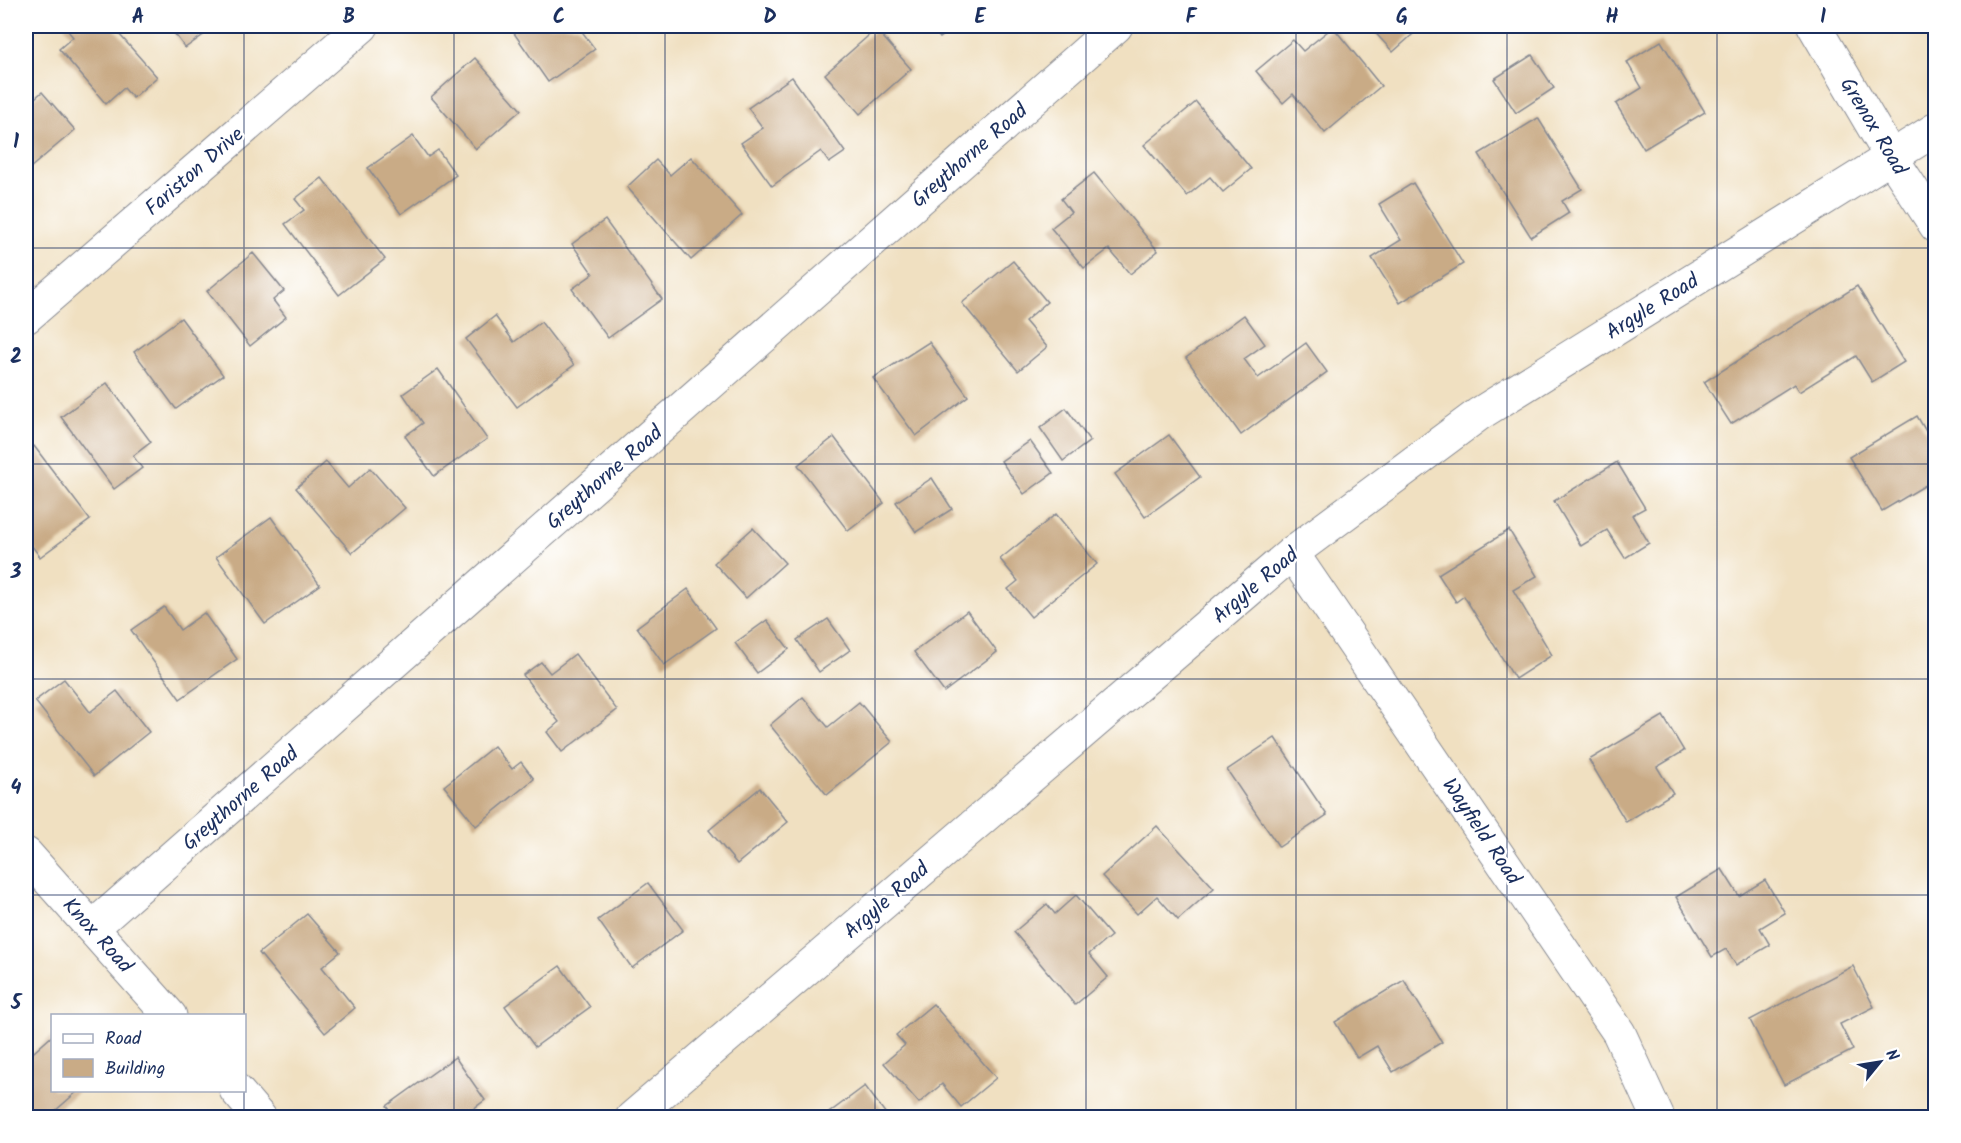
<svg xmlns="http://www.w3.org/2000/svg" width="1961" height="1143" viewBox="0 0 1961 1143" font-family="Kalam,sans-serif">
  <rect width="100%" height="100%" fill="#fff"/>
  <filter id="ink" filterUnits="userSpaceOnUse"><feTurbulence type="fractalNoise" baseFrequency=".0167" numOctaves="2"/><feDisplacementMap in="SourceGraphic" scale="12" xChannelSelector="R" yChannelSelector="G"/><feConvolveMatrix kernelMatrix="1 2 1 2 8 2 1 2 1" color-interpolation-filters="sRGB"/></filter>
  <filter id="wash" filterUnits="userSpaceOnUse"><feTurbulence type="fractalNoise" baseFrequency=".008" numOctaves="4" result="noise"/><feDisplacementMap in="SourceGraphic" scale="24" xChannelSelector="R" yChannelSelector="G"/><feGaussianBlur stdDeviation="1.35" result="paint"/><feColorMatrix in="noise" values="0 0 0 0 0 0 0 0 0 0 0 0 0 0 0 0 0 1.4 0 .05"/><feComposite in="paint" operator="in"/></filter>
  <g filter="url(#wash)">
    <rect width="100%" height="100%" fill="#f0e0c1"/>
    <g id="blocks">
      <!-- building -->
      <g fill="#c9ab86">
        <path d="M 64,26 L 112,26 L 157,77 L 133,98 L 124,88 L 106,104 L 59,49 L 73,37 Z"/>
        <path d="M 169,26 L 216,26 L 185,48 Z"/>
        <path d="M 509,26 L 578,26 L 595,49 L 548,82 Z"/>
        <path d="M 930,26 L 957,26 L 940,38 Z"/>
        <path d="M 1369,26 L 1422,26 L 1393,52 Z"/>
        <path d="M 1333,27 L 1381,86 L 1325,133 L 1293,94 L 1283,103 L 1256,71 L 1293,40 L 1303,51 Z"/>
        <path d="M 876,29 L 911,69 L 860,114 L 825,74 Z"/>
        <path d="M 1661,41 L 1705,112 L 1644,149 L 1616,104 L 1642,88 L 1627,62 Z"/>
        <path d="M 1532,55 L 1554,88 L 1516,113 L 1494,79 Z"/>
        <path d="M 475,58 L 521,110 L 476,149 L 431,97 Z"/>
        <path d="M 792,77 L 845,152 L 829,163 L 821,151 L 772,186 L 741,143 L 763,128 L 748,108 Z"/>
        <path d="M 42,92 L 75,130 L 30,168 L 26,163 L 26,98 L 29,103 Z"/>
        <path d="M 1196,102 L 1251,169 L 1223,192 L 1210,177 L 1187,196 L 1144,145 Z"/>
        <path d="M 1538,118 L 1582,189 L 1562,201 L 1569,213 L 1531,237 L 1479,154 Z"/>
        <path d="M 413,136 L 428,157 L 438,150 L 456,175 L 401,214 L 368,168 Z"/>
        <path d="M 691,157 L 742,215 L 691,260 L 627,187 L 656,160 L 670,175 Z"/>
        <path d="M 1094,173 L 1158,251 L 1130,274 L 1109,249 L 1084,268 L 1051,228 L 1071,212 L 1061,199 Z"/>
        <path d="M 322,178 L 385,259 L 339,295 L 285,224 L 304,210 L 295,199 Z"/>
        <path d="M 1413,183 L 1463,264 L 1400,303 L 1372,258 L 1401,240 L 1379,204 Z"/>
        <path d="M 605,220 L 662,299 L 608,338 L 572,289 L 593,274 L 572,244 Z"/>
        <path d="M 253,253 L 284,291 L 273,300 L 286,317 L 250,346 L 207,291 Z"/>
        <path d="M 1013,261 L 1047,302 L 1025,321 L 1047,347 L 1018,371 L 962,303 Z"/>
        <path d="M 1857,286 L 1904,362 L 1872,382 L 1856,356 L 1799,392 L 1794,384 L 1731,424 L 1704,382 Z"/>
        <path d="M 1244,315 L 1265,344 L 1244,359 L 1258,378 L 1306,343 L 1327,372 L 1241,435 L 1186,358 Z"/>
        <path d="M 495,316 L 514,342 L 541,322 L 574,365 L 517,407 L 466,339 Z"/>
        <path d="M 181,318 L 223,375 L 176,409 L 134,352 Z"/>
        <path d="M 929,342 L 968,396 L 916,436 L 873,378 Z"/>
        <path d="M 438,369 L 487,439 L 434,476 L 405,436 L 423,423 L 403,394 Z"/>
        <path d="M 107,383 L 151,442 L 133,456 L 142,468 L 114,489 L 61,417 Z"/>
        <path d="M 1066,408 L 1090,441 L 1063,461 L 1040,428 Z"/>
        <path d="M 1917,416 L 1927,433 L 1936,428 L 1936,479 L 1882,511 L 1849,457 Z"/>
        <path d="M 1169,435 L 1200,477 L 1145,517 L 1115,474 Z"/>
        <path d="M 834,437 L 884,503 L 848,531 L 798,465 Z"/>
        <path d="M 1030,441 L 1053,473 L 1024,494 L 1001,461 Z"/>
        <path d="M 34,446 L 90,520 L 40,557 L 26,538 L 26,452 Z"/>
        <path d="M 326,462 L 348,488 L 370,468 L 405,508 L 352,553 L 296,488 Z"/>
        <path d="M 1617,462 L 1645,508 L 1632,515 L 1649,543 L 1625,558 L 1607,530 L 1581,546 L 1554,501 Z"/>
        <path d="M 932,478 L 952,509 L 916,532 L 896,502 Z"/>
        <path d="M 1056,514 L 1097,564 L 1031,617 L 1008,589 L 1018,581 L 1000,559 Z"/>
        <path d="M 271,517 L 320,585 L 265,624 L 216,557 Z"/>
        <path d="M 753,528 L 785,563 L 746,598 L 714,563 Z"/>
        <path d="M 1509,530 L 1537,576 L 1513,590 L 1552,655 L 1515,679 L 1464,596 L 1456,602 L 1438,574 Z"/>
        <path d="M 688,589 L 716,628 L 664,665 L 637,627 Z"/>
        <path d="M 164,607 L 180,630 L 204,613 L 237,659 L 180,699 L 131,630 Z"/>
        <path d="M 967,611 L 997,652 L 944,692 L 914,652 Z"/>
        <path d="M 828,619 L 850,650 L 819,672 L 797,640 Z"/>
        <path d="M 767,620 L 789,649 L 757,673 L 735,643 Z"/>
        <path d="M 575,654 L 617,710 L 562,752 L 547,732 L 559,722 L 523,675 L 541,662 L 550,673 Z"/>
        <path d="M 64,679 L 90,712 L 117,691 L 149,732 L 94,776 L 35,701 Z"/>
        <path d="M 803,697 L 828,727 L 859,702 L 892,742 L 827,795 L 770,725 Z"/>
        <path d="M 1663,716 L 1684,751 L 1657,767 L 1673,793 L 1626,822 L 1589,760 Z"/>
        <path d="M 1275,738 L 1327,815 L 1279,847 L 1227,770 Z"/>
        <path d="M 494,746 L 512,769 L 521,762 L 534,779 L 476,826 L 444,786 Z"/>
        <path d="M 760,788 L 788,822 L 737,864 L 709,830 Z"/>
        <path d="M 1157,826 L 1214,888 L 1178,920 L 1157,896 L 1137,914 L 1102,876 Z"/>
        <path d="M 1722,869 L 1739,896 L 1765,880 L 1785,913 L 1760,928 L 1770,945 L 1736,965 L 1726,949 L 1712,957 L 1676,897 Z"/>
        <path d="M 648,883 L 683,930 L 632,968 L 598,920 Z"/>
        <path d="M 1076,895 L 1111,936 L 1089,954 L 1108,977 L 1075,1005 L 1014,932 L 1047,904 L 1055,914 Z"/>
        <path d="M 307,914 L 340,952 L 322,967 L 355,1008 L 325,1033 L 259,953 Z"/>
        <path d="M 560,966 L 590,1007 L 535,1047 L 505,1006 Z"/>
        <path d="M 1853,966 L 1874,1007 L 1840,1024 L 1853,1050 L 1784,1085 L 1750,1020 Z"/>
        <path d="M 1404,980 L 1442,1042 L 1393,1072 L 1377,1046 L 1357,1058 L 1335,1022 Z"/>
        <path d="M 933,1004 L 996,1078 L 961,1107 L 942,1084 L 919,1103 L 884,1063 L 905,1045 L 896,1035 Z"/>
        <path d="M 52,1036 L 52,1090 L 79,1090 L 47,1118 L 27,1118 L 26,1059 Z"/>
        <path d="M 455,1057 L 485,1100 L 461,1118 L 396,1118 L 387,1106 Z"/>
        <path d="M 865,1086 L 889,1118 L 822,1118 Z"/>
      </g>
    </g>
  </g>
  <g filter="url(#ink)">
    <use href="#blocks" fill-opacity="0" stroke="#868890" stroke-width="1.5"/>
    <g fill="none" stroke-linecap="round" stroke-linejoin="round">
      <!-- minor casing -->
      <g stroke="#868890" stroke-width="35">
        <g id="minor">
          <path d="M 1814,26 L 1891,157 L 1936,226"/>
          <path d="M 26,317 L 362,26"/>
          <path d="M 1292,553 L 1619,1033 L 1658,1118"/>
          <path d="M 26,854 L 170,1016"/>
          <path d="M 92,928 L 1116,26"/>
          <path d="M 236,1090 L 260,1118"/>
          <path d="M 632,1118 L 1292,553 L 1479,414 L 1936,129"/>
        </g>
      </g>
      <!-- minor -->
      <use href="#minor" stroke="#fff" stroke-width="33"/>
    </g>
  </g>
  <!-- grid -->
  <path fill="none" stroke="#1b2f5e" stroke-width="1.5" stroke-opacity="0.55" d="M 244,26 L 244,1016M 454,26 L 454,1118M 665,26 L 665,1118M 875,26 L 875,1118M 1086,26 L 1086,1118M 1296,26 L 1296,1118M 1507,26 L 1507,1118M 1717,26 L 1717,1118M 26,248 L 1936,248M 26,464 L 1936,464M 26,679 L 1936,679M 26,895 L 1936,895M 244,1090 L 244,1118"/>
  <g text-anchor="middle" stroke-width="5" stroke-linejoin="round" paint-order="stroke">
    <!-- street labels -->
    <g font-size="21" fill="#1b2f5e" stroke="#fff">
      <text transform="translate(1874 126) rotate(59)" y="7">Grenox Road</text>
      <text transform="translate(969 155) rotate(-41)" y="7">Greythorne Road</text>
      <text transform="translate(194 171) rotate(-41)" y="7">Fariston Drive</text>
      <text transform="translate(1652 306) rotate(-32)" y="7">Argyle Road</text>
      <text transform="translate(604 477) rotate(-41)" y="7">Greythorne Road</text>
      <text transform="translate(1255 585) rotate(-40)" y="7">Argyle Road</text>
      <text transform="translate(240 798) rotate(-41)" y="7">Greythorne Road</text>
      <text transform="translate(1482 831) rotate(56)" y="7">Wayfield Road</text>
      <text transform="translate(886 900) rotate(-41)" y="7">Argyle Road</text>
      <text transform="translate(98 935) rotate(48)" y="7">Knox Road</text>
    </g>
  </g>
  <!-- margin -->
  <rect width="1961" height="1143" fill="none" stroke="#fff" stroke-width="66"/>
  <!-- legend -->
  <rect x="51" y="1014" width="195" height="78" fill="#ffffff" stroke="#a4acbf" stroke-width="1.5"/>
  <rect x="63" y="1034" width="30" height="9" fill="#ffffff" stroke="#a4acbf" stroke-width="1.5"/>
  <text x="105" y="1044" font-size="18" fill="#1b2f5e">Road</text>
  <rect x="63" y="1059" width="30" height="18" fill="#c9ab86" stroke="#a4acbf" stroke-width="1.5"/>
  <text x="105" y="1074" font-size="18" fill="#1b2f5e">Building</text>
  <!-- north arrow -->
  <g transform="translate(1880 1062) rotate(60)" stroke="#ffffff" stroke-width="4.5" paint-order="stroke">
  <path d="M0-4.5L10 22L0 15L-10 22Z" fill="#1b2f5e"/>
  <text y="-9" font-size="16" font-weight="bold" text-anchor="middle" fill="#1b2f5e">N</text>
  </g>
  <rect x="33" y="33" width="1895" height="1077" fill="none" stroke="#1b2f5e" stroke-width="2"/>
  <g font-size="20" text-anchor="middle" font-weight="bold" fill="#1b2f5e">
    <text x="138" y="23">A</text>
    <text x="349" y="23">B</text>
    <text x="559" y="23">C</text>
    <text x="770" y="23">D</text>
    <text x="980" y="23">E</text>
    <text x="1191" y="23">F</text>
    <text x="1402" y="23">G</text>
    <text x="1612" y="23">H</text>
    <text x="1823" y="23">I</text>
    <text x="16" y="148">1</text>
    <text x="16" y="363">2</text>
    <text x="16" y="578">3</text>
    <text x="16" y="794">4</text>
    <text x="16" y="1009">5</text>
  </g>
</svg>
